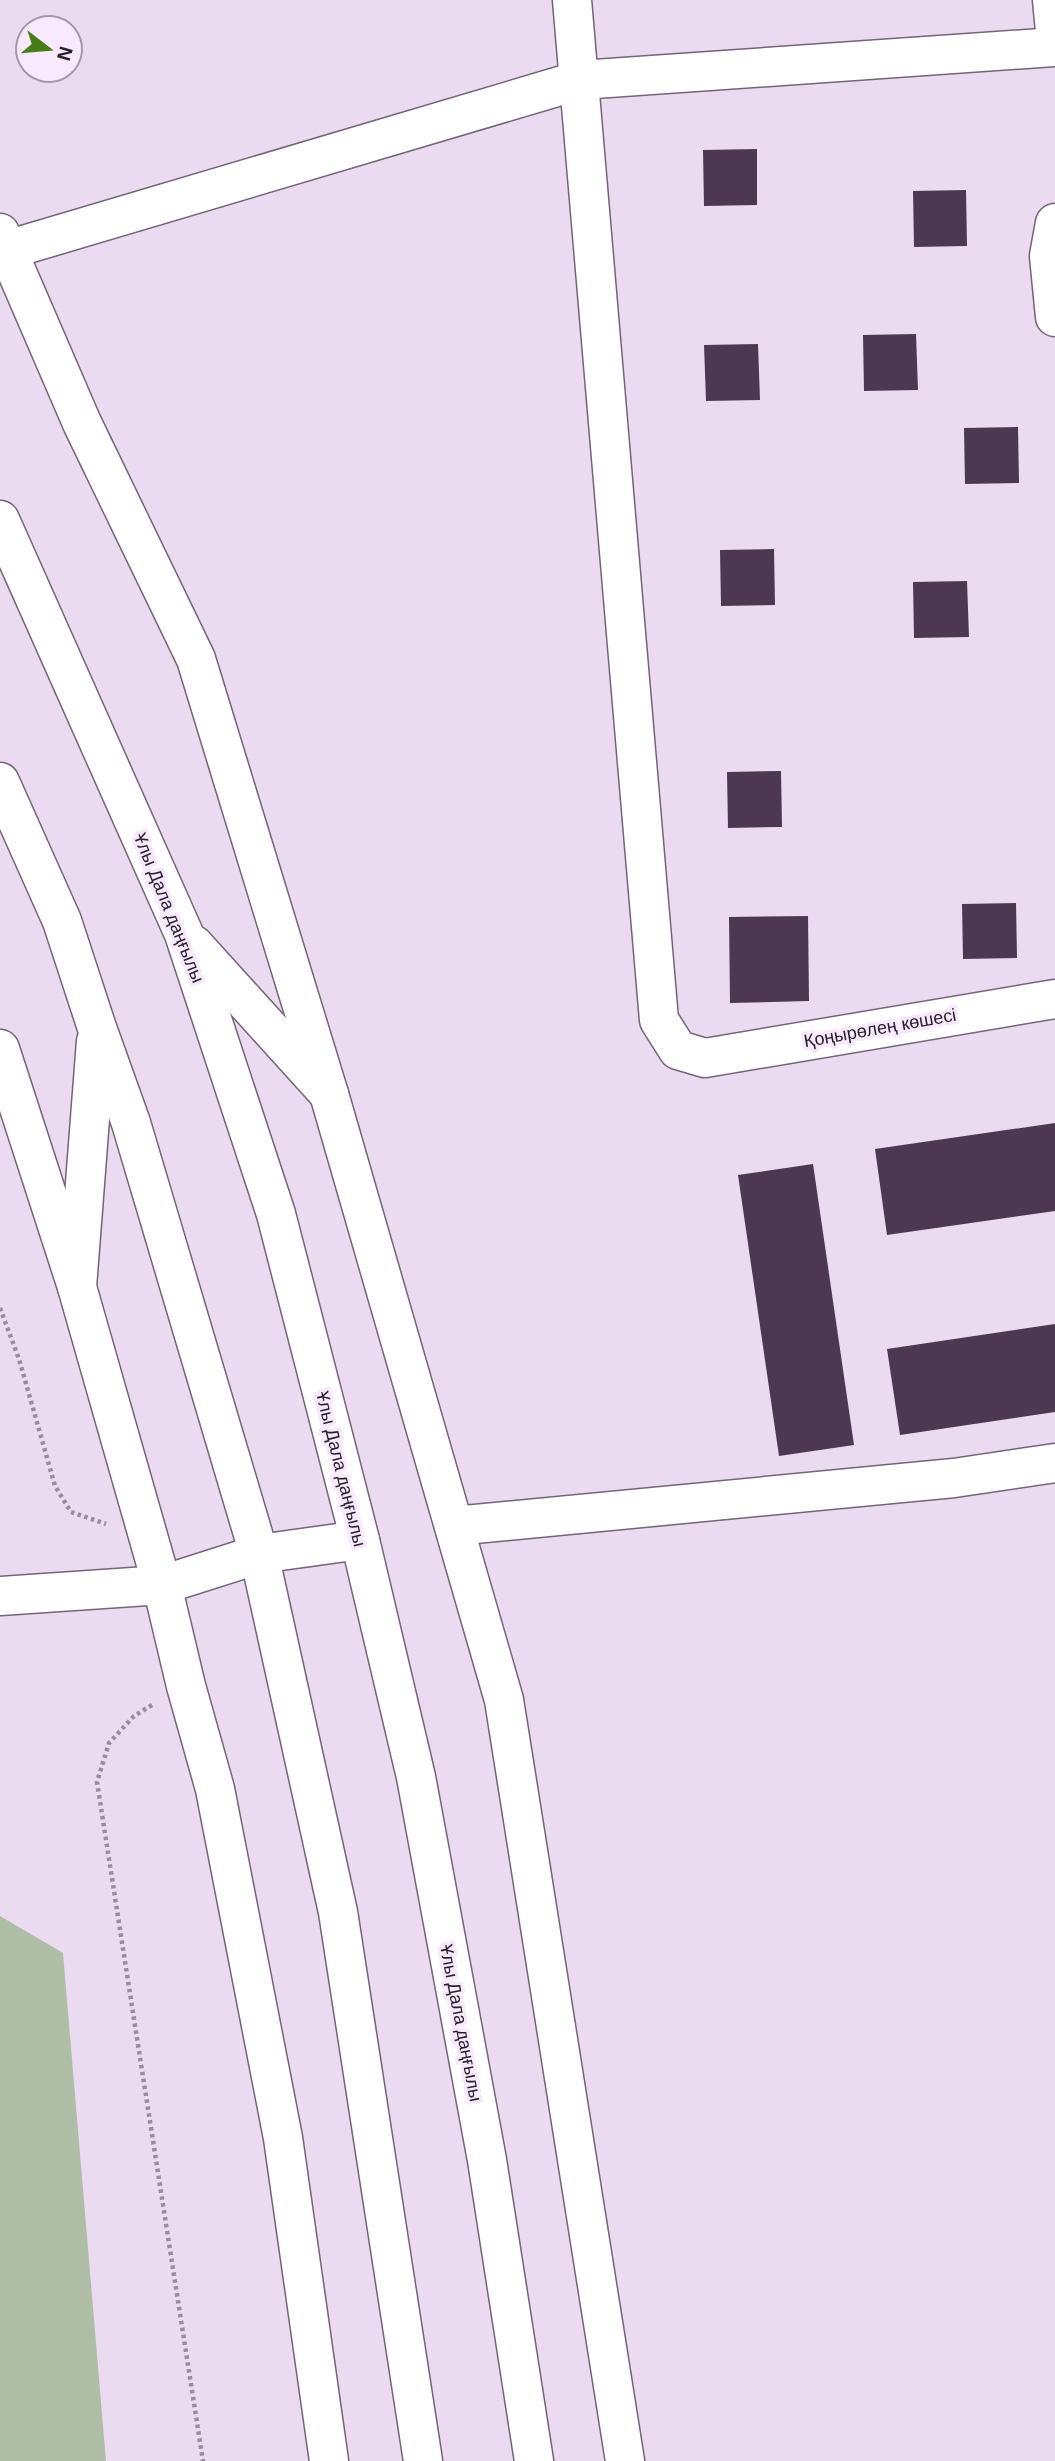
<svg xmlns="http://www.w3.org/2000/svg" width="1055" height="2461" viewBox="0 0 1055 2461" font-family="Arial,sans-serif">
  <rect width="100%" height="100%" fill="#ebdbf1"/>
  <!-- green -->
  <path fill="#aebfa5" d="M 0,1916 L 63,1953 L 106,2461 L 0,2461 Z"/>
  <!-- building -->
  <g fill="#4c3853">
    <path d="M 757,149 L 757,205 L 704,206 L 703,150 Z"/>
    <path d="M 966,190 L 967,246 L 914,247 L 913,191 Z"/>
    <path d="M 916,334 L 918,390 L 864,391 L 863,335 Z"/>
    <path d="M 758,344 L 760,400 L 706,401 L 704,345 Z"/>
    <path d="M 1018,427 L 1019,483 L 965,484 L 964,428 Z"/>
    <path d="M 774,549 L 775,605 L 721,606 L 720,550 Z"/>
    <path d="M 967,581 L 969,637 L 914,638 L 913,582 Z"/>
    <path d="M 781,771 L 782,827 L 728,828 L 727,772 Z"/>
    <path d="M 1016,903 L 1017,958 L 963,959 L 962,904 Z"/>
    <path d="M 808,916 L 809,1001 L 730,1003 L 729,917 Z"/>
    <path d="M 1055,1123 L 1055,1211 L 887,1235 L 875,1149 Z"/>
    <path d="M 813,1164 L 854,1445 L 779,1456 L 738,1175 Z"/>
    <path d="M 1055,1324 L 1055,1412 L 900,1435 L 887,1349 Z"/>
  </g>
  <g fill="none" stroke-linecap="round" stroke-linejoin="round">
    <!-- minor casing -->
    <g stroke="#736577" stroke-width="41">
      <g id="minor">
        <path d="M 572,0 L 659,1020 L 678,1050 L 705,1058 L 1055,999"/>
        <path d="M 1052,0 L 1055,31"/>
        <path d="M 1055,223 L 1049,256 L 1055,317"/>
        <path d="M 0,233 L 82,423 L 196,659 L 329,1094 L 504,1700 L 625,2461"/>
        <path d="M 7,250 L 580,80 L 1055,47"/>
        <path d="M 0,1049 L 77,1287 L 162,1585 L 186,1686 L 215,1789 L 283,2138 L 329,2461"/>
        <path d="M 454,1526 L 954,1478 L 1055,1463"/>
        <path d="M 0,1596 L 162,1585 L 259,1554 L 360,1540"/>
      </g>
    </g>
    <!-- major casing -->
    <g stroke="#736577" stroke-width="41">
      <g id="major">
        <path d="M 0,520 L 184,934 L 276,1214 L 360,1540 L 416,1777 L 487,2160 L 534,2461"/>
        <path d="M 0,782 L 62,921 L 97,1028 L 131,1123 L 259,1554 L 338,1912 L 423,2461"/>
        <path d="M 194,945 L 329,1094"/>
        <path d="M 77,1287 L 96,1041"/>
      </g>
    </g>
    <!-- path -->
    <g stroke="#998d9d" stroke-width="4.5" stroke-dasharray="3.5 3.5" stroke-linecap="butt">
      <path d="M 0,1308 L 19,1359 L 55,1486 L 71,1512 L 106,1524"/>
      <path d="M 152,1705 L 134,1716 L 109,1743 L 97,1782 L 203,2461"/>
    </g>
    <!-- minor -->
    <use href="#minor" stroke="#fff" stroke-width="38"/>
    <!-- major -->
    <use href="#major" stroke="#fff" stroke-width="38"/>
  </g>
  <g text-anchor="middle" stroke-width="7" stroke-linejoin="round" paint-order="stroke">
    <!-- street labels -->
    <g font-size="18" fill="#272129" stroke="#f8e9fe">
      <text transform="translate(169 908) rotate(68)" y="6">Ұлы Дала даңғылы</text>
      <text transform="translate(880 1028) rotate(-10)" y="6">Қоңырөлең көшесі</text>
      <text transform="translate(341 1469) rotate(76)" y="6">Ұлы Дала даңғылы</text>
      <text transform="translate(461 2023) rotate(79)" y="6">Ұлы Дала даңғылы</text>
    </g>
  </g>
  <!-- north arrow -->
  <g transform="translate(49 49) rotate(106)"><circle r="33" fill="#f8e9fe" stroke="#a499a9" stroke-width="2"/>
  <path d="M0-5L12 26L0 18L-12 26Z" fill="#467e15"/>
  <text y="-10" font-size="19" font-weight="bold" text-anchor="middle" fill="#272129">N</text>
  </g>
</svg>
